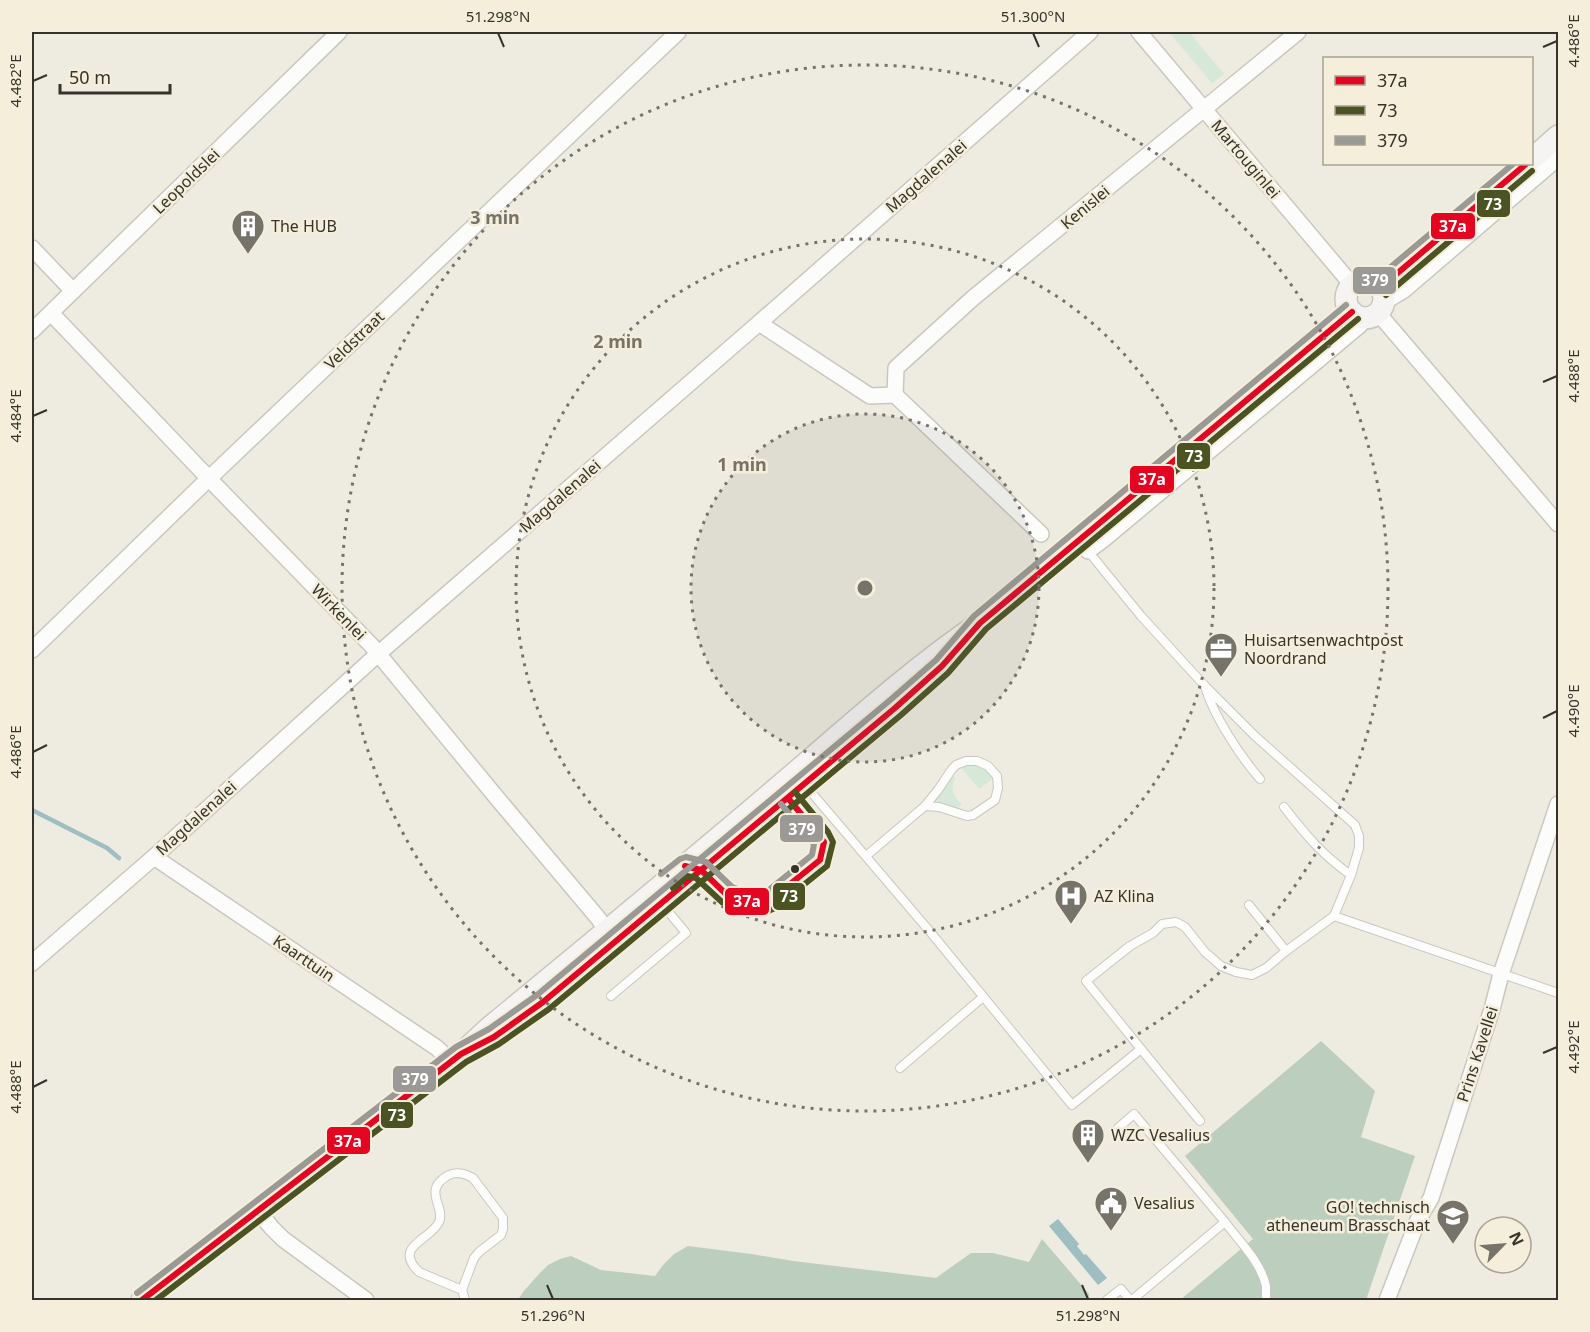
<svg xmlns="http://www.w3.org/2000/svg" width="1590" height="1332" viewBox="0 0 1590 1332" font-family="'Noto Sans',sans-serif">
  <rect width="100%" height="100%" fill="#eeebe1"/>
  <!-- green -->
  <g fill="#d6e8d7">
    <path d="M 1169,32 L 1189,32 L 1224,74 L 1212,83 Z"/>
    <path d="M 966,764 C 979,764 985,767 994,778 L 979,789 L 960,766 Z"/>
    <path d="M 952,774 L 955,778 C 950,789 953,797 962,804 L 957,809 L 937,802 L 936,798 Z"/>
  </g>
  <!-- forest -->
  <g fill="#bccebd">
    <path d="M 1321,1041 L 1375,1091 L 1361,1137 L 1415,1156 L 1366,1300 L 1180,1300 L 1253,1239 L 1185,1156 Z"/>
    <path d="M 1042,1239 L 1089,1294 L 1089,1300 L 518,1300 L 523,1292 L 539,1274 L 548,1265 L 560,1259 L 571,1256 L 601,1270 L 655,1276 L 663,1265 L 674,1254 L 688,1246 L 751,1254 L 793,1261 L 936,1278 L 971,1253 L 993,1253 L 1029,1262 Z"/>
  </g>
  <!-- water -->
  <path fill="#9ebec1" d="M 1058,1219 L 1079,1244 L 1077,1246 L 1084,1255 L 1086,1254 L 1107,1278 L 1098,1285 L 1049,1226 Z"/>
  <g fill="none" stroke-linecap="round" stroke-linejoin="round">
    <!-- stream -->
    <path stroke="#9ebec1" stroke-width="4.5" d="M 32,810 L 107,848 L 119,858"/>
    <!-- lane casing -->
    <g stroke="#cac7c0" stroke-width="10">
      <g id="lane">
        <path d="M 1205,686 C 1213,715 1240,756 1260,779"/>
        <path d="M 966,761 L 977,761 L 988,766 L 997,776 L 998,788 L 995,800 L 973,815 L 967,816 L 939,807 L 925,806 L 938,790 L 952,769 L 956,765 Z"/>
        <path d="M 805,785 L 932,934 L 1072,1105 L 1141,1049 L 1086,981 L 1130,946 L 1153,933 L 1162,924 L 1176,922 L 1185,927 L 1205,952 L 1221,966 L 1236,972 L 1252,975 L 1266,968 L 1286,951 L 1334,916 L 1351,875 L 1359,848 L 1359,836 L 1355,825 L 1255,736 L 1204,685 L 1141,616 L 1088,551"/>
        <path d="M 1284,807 C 1305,834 1322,855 1351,875"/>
        <path d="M 866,856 L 925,806"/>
        <path d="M 689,867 L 701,870 L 727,895 L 745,901 L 763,903 L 769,901 L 820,860 L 824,842 L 821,837 L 789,800"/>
        <path d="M 1249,905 L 1286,951"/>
        <path d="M 1334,916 L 1558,993"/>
        <path d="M 611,996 L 686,933 L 661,903"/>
        <path d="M 1141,1049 L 1200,1121"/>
        <path d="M 900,1068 L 983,997"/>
        <path d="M 1118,1128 L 1134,1114 L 1225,1222 L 1132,1300"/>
        <path d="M 1225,1222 C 1239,1241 1261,1262 1266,1286 C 1266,1291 1266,1296 1266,1300"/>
        <path d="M 462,1290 L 419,1272 C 392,1246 431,1240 439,1222 C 446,1207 422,1191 447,1176 C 456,1171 464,1173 473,1178 L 503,1218 L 503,1229 L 501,1235 L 479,1252 L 474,1258 L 462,1290 L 465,1300"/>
        <path d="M 1107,1300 L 1121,1289 L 1130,1300"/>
      </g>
    </g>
    <!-- street casing -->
    <g stroke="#cac7c0" stroke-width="18">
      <g id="street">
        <path d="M 1139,32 L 1353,286"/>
        <path d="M 32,248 L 73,291"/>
        <path d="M 1384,302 L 1404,290 L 1558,158"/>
        <path d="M 51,313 L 218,488 L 371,645 L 497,798 L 598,918 L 607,931"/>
        <path d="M 1378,313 L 1558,524"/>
        <path d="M 759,323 L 870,396 L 895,395 L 1041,534"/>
        <path d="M 32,331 L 339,32"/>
        <path d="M 895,395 L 896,368 L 973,298 L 1298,32"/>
        <path d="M 1078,541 L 1088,551 L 1104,539 L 1360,325 L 1362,318"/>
        <path d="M 32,650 L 200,487 L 678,32"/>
        <path d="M 154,857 L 437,1048 L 452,1062"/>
        <path d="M 32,963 L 154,857 L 378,654 L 759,323 L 1090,32"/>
        <path d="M 258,1211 L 272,1228 L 283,1239 L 366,1300"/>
        <path d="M 1387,1300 L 1418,1220 L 1431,1198 L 1492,1009 L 1501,974 L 1558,804"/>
      </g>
    </g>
    <!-- secondary casing -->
    <g stroke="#cac7c0" stroke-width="24">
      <g id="secondary">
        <path d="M 1532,159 L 1558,136"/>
        <circle cx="1365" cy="299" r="19"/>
        <path d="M 1380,288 L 1526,164"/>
        <path d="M 762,820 L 895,708 L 928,679"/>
        <path d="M 142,1300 L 461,1054 L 489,1028 C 585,949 681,870 776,789 C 842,733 908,672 980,623 L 1352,312"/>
      </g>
    </g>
    <!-- lane -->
    <use href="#lane" stroke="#fcfcfa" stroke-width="8"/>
    <!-- street -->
    <use href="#street" stroke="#fcfcfa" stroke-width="15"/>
    <!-- secondary -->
    <use href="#secondary" stroke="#f6f4f3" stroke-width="21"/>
    <!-- bus-1 casing -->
    <g stroke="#f4eedb" stroke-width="10">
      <g id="bus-1">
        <path d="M 1380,288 L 1526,164"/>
        <path d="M 685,866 L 701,870 L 727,895 L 745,901 L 763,903 L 769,901 L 820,860 L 824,842 L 788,798"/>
        <path d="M 142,1300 L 461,1054 L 494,1037 L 543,1002 L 895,708 L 942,666 L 980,623 L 1352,312"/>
      </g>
    </g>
    <!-- bus-2 casing -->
    <g stroke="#f4eedb" stroke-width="10">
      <g id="bus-2">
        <path d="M 1386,295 L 1532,171"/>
        <path d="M 673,888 L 687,876 L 696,878 L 723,903 L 743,910 L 766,912 L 775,908 L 827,866 L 833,842 L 828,832 L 795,792"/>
        <path d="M 156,1300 L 466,1062 L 499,1044 L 549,1009 L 901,715 L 948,673 L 986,629 L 1358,319"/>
      </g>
    </g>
    <!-- bus-3 casing -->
    <g stroke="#f4eedb" stroke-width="10">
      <g id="bus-3">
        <path d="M 1374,281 L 1513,164"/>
        <path d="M 661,874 L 680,859 L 686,857 L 706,862 L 732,887 L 747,892 L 765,893 L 812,855 L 814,844 L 781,804"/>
        <path d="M 137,1293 L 456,1047 L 489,1029 L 537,995 L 889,701 L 936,660 L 974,616 L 1346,305"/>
      </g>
    </g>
    <!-- bus-1 -->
    <use href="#bus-1" stroke="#e40521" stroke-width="6"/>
    <!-- bus-2 -->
    <use href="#bus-2" stroke="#4a5321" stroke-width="6"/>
    <!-- bus-3 -->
    <use href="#bus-3" stroke="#9a9995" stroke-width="6"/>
  </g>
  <!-- ticks -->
  <path fill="none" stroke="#35332b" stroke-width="2" d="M 498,33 L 504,47M 1033,33 L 1039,47M 1543,47 L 1557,41M 33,81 L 47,75M 1543,382 L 1557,376M 33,416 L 47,410M 1543,718 L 1557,711M 33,752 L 47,745M 1543,1053 L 1557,1047M 33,1087 L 47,1080M 547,1285 L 553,1299M 1082,1285 L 1088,1299"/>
  <!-- distance rings -->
  <circle cx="865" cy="588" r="174" fill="#76736b" fill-opacity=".12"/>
  <g fill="none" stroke="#76736b" stroke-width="3" stroke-dasharray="3 6">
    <circle cx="865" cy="588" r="174"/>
    <circle cx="865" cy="588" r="349"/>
    <circle cx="865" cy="588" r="523"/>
  </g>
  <!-- icons -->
  <defs>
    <g id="building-pin" transform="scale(1.725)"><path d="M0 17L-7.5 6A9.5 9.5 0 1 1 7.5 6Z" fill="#76736b" stroke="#f4eedb"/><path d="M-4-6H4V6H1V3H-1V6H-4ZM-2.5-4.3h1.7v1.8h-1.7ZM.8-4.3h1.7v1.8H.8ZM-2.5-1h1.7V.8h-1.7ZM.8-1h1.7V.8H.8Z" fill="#fff"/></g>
    <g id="office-pin" transform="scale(1.725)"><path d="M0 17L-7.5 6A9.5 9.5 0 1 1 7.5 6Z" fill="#76736b" stroke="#f4eedb"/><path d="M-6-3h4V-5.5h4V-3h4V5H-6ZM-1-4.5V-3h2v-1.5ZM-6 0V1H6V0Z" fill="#fff"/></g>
    <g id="hospital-pin" transform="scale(1.725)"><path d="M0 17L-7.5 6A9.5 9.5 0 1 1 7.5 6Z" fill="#76736b" stroke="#f4eedb"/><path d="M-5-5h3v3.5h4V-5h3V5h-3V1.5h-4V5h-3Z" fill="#fff"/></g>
    <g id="civic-pin" transform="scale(1.725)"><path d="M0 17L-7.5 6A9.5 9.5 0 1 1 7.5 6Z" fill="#76736b" stroke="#f4eedb"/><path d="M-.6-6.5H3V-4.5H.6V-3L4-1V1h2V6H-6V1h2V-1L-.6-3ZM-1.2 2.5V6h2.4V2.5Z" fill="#fff"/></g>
    <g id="school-pin" transform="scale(1.725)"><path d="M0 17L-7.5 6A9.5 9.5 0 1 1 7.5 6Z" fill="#76736b" stroke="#f4eedb"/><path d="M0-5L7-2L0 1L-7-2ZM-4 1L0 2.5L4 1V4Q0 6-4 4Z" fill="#fff"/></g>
  </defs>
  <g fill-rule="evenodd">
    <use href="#building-pin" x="248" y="226"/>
    <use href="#office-pin" x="1221" y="649"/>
    <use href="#hospital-pin" x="1071" y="896"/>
    <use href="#building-pin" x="1088" y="1135"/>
    <use href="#civic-pin" x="1111" y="1203"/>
    <use href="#school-pin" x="1453" y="1216"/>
  </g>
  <!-- markers -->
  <circle fill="#35332b" stroke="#f4eedb" stroke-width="2" cx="795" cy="869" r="5"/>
  <g text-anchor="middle" stroke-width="5" stroke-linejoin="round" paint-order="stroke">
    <!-- street labels -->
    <g font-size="16" fill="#35332b" stroke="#f4eedb">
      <text transform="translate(1246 159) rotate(50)" y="6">Martouginlei</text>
      <text transform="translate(926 176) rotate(-41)" y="6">Magdalenalei</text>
      <text transform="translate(186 181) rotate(-44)" y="6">Leopoldslei</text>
      <text transform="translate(1085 207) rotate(-40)" y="6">Kenislei</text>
      <text transform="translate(354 340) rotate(-44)" y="6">Veldstraat</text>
      <text transform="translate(560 496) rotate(-41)" y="6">Magdalenalei</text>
      <text transform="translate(339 612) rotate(46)" y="6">Wirkenlei</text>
      <text transform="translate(196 818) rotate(-42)" y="6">Magdalenalei</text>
      <text transform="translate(304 958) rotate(34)" y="6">Kaarttuin</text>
      <text transform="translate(1477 1054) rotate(-72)" y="6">Prins Kavellei</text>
    </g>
    <!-- poi labels -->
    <g font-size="16" fill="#35332b" stroke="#f4eedb" text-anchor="start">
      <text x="271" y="232">The HUB</text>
      <text x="1244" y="646">Huisartsenwachtpost<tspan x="1244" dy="18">Noordrand</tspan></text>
      <text x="1094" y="902">AZ Klina</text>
      <text x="1111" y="1141">WZC Vesalius</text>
      <text x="1134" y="1209">Vesalius</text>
      <text x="1430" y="1213" text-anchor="end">GO! technisch<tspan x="1430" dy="18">atheneum Brasschaat</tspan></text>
    </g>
  </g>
  <circle cx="865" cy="588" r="9" fill="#76736b" stroke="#f4eedb" stroke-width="3"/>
  <g font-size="18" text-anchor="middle" font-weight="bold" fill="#76736b" stroke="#f4eedb" stroke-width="5" stroke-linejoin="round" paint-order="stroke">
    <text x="495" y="224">3 min</text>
    <text x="618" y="348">2 min</text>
    <text x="742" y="471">1 min</text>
  </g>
  <g stroke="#f4eedb" stroke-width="2">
    <rect x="1476" y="189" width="35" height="29" rx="6" fill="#4a5321"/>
    <rect x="1430" y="212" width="46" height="28" rx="6" fill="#e40521"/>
    <rect x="1352" y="266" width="45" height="29" rx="6" fill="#9a9995"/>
    <rect x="1176" y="442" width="35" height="28" rx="6" fill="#4a5321"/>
    <rect x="1129" y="465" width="46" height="29" rx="6" fill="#e40521"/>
    <rect x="779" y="814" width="45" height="29" rx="6" fill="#9a9995"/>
    <rect x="772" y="882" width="34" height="29" rx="6" fill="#4a5321"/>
    <rect x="724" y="887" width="46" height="29" rx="6" fill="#e40521"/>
    <rect x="392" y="1065" width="45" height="28" rx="6" fill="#9a9995"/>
    <rect x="380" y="1101" width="34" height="28" rx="6" fill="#4a5321"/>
    <rect x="326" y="1126" width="45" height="29" rx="6" fill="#e40521"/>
  </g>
  <g font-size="16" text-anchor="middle" font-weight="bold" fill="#fff">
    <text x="1493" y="210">73</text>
    <text x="1453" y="232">37a</text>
    <text x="1375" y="286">379</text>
    <text x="1194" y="462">73</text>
    <text x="1152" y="485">37a</text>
    <text x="802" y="835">379</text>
    <text x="789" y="902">73</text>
    <text x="747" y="907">37a</text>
    <text x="415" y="1085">379</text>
    <text x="397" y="1121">73</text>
    <text x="348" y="1147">37a</text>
  </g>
  <!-- border -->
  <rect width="1590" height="1332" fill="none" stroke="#f4eedb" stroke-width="66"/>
  <!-- legend -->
  <rect x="1323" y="57" width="210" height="108" fill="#f4eedb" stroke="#a8a395" stroke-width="1.5"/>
  <rect x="1335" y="76" width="30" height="9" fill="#e40521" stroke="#a8a395" stroke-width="1.5"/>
  <text x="1377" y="87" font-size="18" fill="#35332b">37a</text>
  <rect x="1335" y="106" width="30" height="9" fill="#4a5321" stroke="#a8a395" stroke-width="1.5"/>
  <text x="1377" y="117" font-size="18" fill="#35332b">73</text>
  <rect x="1335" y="136" width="30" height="9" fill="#9a9995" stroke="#a8a395" stroke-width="1.5"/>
  <text x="1377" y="147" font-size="18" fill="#35332b">379</text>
  <!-- north arrow -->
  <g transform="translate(1503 1245) rotate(65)"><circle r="28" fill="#f4eedb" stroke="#a8a395" stroke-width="1.5"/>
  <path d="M0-4.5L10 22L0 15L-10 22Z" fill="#76736b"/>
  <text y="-9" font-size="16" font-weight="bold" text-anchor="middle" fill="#35332b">N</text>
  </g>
  <!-- scale -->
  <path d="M60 84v9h110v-9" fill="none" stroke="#35332b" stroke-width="3"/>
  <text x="69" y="84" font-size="18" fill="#35332b" stroke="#f4eedb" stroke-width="4.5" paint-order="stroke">50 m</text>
  <rect x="33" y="33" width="1524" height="1266" fill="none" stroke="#35332b" stroke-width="2"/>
  <g font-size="15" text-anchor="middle" fill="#35332b">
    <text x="498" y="22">51.298°N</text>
    <text x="1033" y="22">51.300°N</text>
    <text transform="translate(1574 41) rotate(-90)" y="5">4.486°E</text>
    <text transform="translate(16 81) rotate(-90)" y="5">4.482°E</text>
    <text transform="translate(1574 376) rotate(-90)" y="5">4.488°E</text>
    <text transform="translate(16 416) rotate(-90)" y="5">4.484°E</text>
    <text transform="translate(1574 711) rotate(-90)" y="5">4.490°E</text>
    <text transform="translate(16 752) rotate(-90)" y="5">4.486°E</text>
    <text transform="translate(1574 1047) rotate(-90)" y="5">4.492°E</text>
    <text transform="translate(16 1087) rotate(-90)" y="5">4.488°E</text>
    <text x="553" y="1321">51.296°N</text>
    <text x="1088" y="1321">51.298°N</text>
  </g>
</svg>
